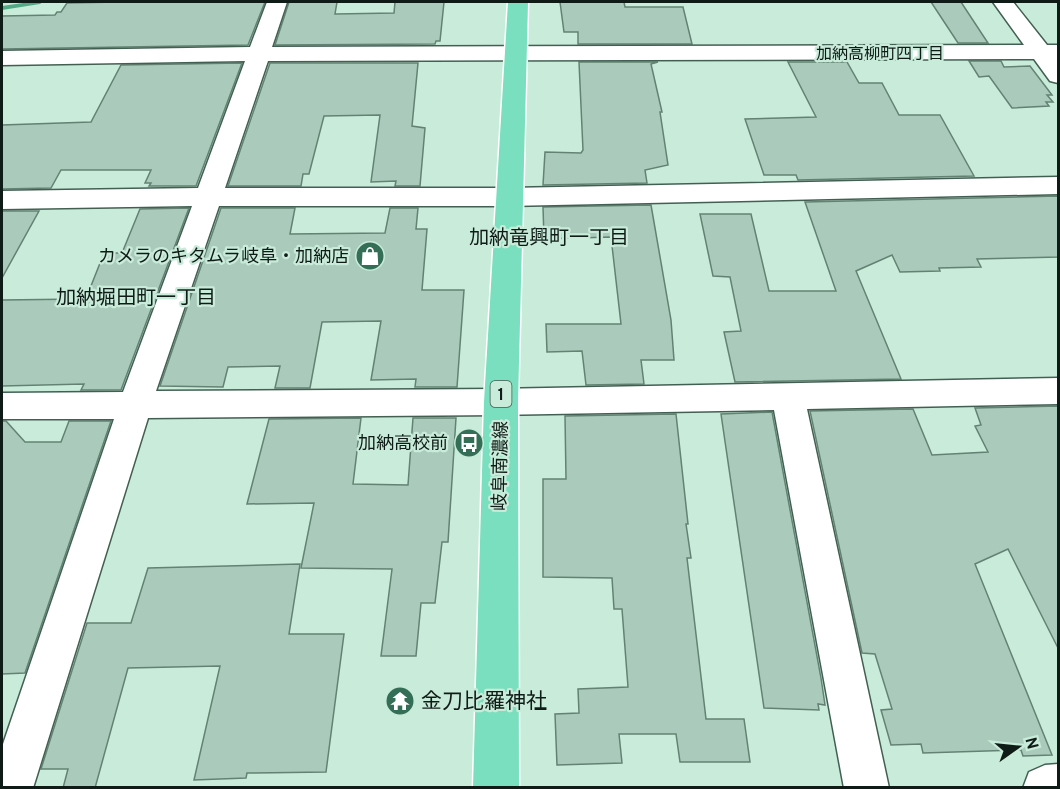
<svg xmlns="http://www.w3.org/2000/svg" width="1060" height="789" viewBox="0 0 1060 789" font-family="Overpass,'Noto Sans JP',sans-serif">
  <rect width="100%" height="100%" fill="#c9ebda"/>
  <g fill="none" stroke-linecap="round" stroke-linejoin="round">
    <!-- stream -->
    <path fill="#51aa85" fill-rule="evenodd" d="M 30,2 L 43,2 L 40,4 L 2,10 L 2,6 Z"/>
  </g>
  <!-- building -->
  <g fill="#aacbbb" stroke="#638273" stroke-width="1.5">
    <path d="M 118,2 L 265,2 L 248,45 L 2,49 L 2,16 L 55,15 L 57,12 L 61,12 L 67,3 Z"/>
    <path d="M 289,2 L 337,2 L 335,14 L 394,13 L 395,2 L 444,2 L 440,41 L 436,41 L 435,44 L 275,45 Z"/>
    <path d="M 560,2 L 624,2 L 625,7 L 683,7 L 692,44 L 578,44 L 578,32 L 564,32 Z"/>
    <path d="M 931,2 L 961,2 L 988,43 L 958,43 Z"/>
    <path d="M 969,61 L 1001,61 L 1004,67 L 1030,66 L 1052,95 L 1047,95 L 1053,102 L 1046,102 L 1049,106 L 1012,108 L 989,76 L 979,77 Z"/>
    <path d="M 579,62 L 658,62 L 651,64 L 662,112 L 660,112 L 668,165 L 645,170 L 647,183 L 543,185 L 545,152 L 581,153 L 583,150 Z"/>
    <path d="M 788,62 L 847,62 L 859,83 L 882,83 L 899,115 L 940,115 L 974,176 L 798,180 L 796,175 L 764,175 L 745,119 L 816,117 Z"/>
    <path d="M 242,63 L 196,186 L 149,186 L 151,183 L 145,183 L 151,170 L 61,170 L 51,188 L 2,189 L 2,125 L 91,122 L 121,65 Z"/>
    <path d="M 270,63 L 418,63 L 412,126 L 425,128 L 420,186 L 395,186 L 396,181 L 371,182 L 380,115 L 324,116 L 309,174 L 303,174 L 301,186 L 228,186 Z"/>
    <path d="M 1059,196 L 1059,257 L 977,259 L 981,267 L 939,268 L 940,271 L 900,272 L 892,255 L 856,271 L 901,379 L 735,382 L 724,332 L 741,331 L 730,277 L 713,276 L 700,214 L 751,214 L 769,291 L 836,291 L 805,202 Z"/>
    <path d="M 651,205 L 671,320 L 674,360 L 641,360 L 644,384 L 586,385 L 582,351 L 547,352 L 546,324 L 621,324 L 611,237 L 544,239 L 543,207 Z"/>
    <path d="M 189,208 L 121,390 L 81,390 L 84,384 L 2,386 L 2,300 L 82,299 L 83,296 L 87,296 L 104,253 L 122,253 L 140,209 Z"/>
    <path d="M 221,208 L 295,208 L 290,234 L 385,233 L 390,208 L 418,208 L 416,229 L 427,229 L 422,290 L 464,290 L 457,387 L 415,387 L 416,379 L 371,380 L 381,321 L 322,322 L 310,388 L 275,388 L 280,366 L 228,367 L 223,387 L 160,386 Z"/>
    <path d="M 2,211 L 39,211 L 2,278 Z"/>
    <path d="M 1059,406 L 1059,650 L 1008,549 L 975,564 L 1052,755 L 1023,756 L 1021,750 L 923,753 L 921,744 L 891,745 L 881,710 L 892,709 L 875,654 L 862,653 L 810,411 L 913,409 L 932,455 L 988,452 L 975,426 L 981,425 L 975,408 Z"/>
    <path d="M 772,412 L 821,678 L 825,705 L 818,704 L 819,710 L 764,708 L 721,414 Z"/>
    <path d="M 676,414 L 688,524 L 686,524 L 691,558 L 687,558 L 706,719 L 744,719 L 750,762 L 680,762 L 676,734 L 619,734 L 622,763 L 557,765 L 555,714 L 579,713 L 578,689 L 628,687 L 622,609 L 614,609 L 612,578 L 543,577 L 543,479 L 566,479 L 565,416 Z"/>
    <path d="M 361,418 L 353,484 L 408,485 L 413,418 L 456,418 L 448,542 L 442,542 L 435,603 L 421,603 L 416,656 L 381,656 L 392,569 L 301,568 L 314,503 L 247,504 L 269,419 Z"/>
    <path d="M 2,421 L 6,421 L 25,442 L 61,442 L 69,421 L 111,421 L 25,673 L 2,674 Z"/>
    <path d="M 300,564 L 289,634 L 344,634 L 326,772 L 247,773 L 246,778 L 194,780 L 220,666 L 128,668 L 95,788 L 63,788 L 68,769 L 41,769 L 87,623 L 131,623 L 148,568 Z"/>
  </g>
  <g fill="none" stroke-linecap="round" stroke-linejoin="round">
    <!-- minor casing -->
    <g stroke="#426052" stroke-width="3">
      <g id="minor">
        <path d="M 267,2 L 287,2 L 272,47 L 1024,45 L 993,2 L 1013,2 L 1047,45 L 1058,45 L 1058,83 L 1050,81 L 1034,59 L 268,61 L 225,188 L 508,188 L 1058,177 L 1058,194 L 508,206 L 219,206 L 156,391 L 501,389 L 1058,378 L 1058,404 L 807,409 L 889,788 L 844,788 L 774,410 L 501,415 L 148,418 L 33,788 L 2,788 L 2,747 L 114,419 L 2,419 L 2,393 L 123,392 L 192,206 L 2,209 L 2,191 L 198,188 L 245,61 L 2,65 L 2,51 L 250,47 Z"/>
        <path d="M 1058,764 L 1058,788 L 1023,788 L 1029,772 L 1045,765 Z"/>
      </g>
    </g>
    <!-- primary casing -->
    <g stroke="#fff" stroke-width="3">
      <path id="primary" d="M 508,2 L 528,2 L 518,402 L 519,788 L 473,788 L 484,402 Z"/>
    </g>
    <!-- minor -->
    <use href="#minor" fill="#fff" fill-rule="evenodd"/>
    <!-- primary -->
    <use href="#primary" fill="#79dfbe" fill-rule="evenodd"/>
  </g>
  <!-- icons -->
  <defs>
    <g id="shop-disc" transform="scale(1.5)"><circle r="9.5" fill="#346e56" stroke="#c9ebda"/><path d="M-5-2.5h2.3a2.7 3.5 0 0 1 5.4 0H5L5.5 6h-11ZM-1.5-2.5h3a1.5 2.3 0 0 0-3 0Z" fill="#fff"/></g>
    <g id="bus-disc" transform="scale(1.5)"><circle r="9.5" fill="#346e56" stroke="#c9ebda"/><path d="M-5-6H5V4H4V6H2V4H-2V6H-4V4H-5ZM-3.5-4V0h7V-4ZM-3.5 1.2v1.5H-2V1.2ZM2 1.2v1.5H3.5V1.2Z" fill="#fff"/></g>
    <g id="temple-disc" transform="scale(1.5)"><circle r="9.5" fill="#346e56" stroke="#c9ebda"/><path d="M0-6L5-2H3V0L6.5 2.5H4V6H1.5V3h-3V6H-4V2.5H-6.5L-3 0V-2H-5Z" fill="#fff"/></g>
  </defs>
  <g fill-rule="evenodd">
    <use href="#shop-disc" x="370" y="256"/>
    <use href="#bus-disc" x="469" y="443"/>
    <use href="#temple-disc" x="400" y="701"/>
  </g>
  <g text-anchor="middle" stroke-width="4.5" stroke-linejoin="round" paint-order="stroke">
    <!-- far-neighbourhood labels -->
    <g font-size="16" fill="#0f1b16" stroke="#c9ebda">
      <text x="880" y="59">加納高柳町四丁目</text>
    </g>
    <!-- shield labels -->
    <rect fill="#c9ebda" stroke="#475951" stroke-width="1.5" x="490.5" y="381" width="21" height="26" rx="4.5"/>
    <g font-size="16" font-weight="bold" fill="#0f1b16">
      <text x="501" y="400">1</text>
    </g>
    <!-- poi labels -->
    <g font-size="18" fill="#0f1b16" stroke="#c9ebda" text-anchor="end">
      <text x="349" y="262">カメラのキタムラ岐阜・加納店</text>
      <text x="448" y="449">加納高校前</text>
    </g>
    <!-- street labels -->
    <g font-size="18" fill="#0f1b16" stroke="#c9ebda">
      <text transform="translate(500 466) rotate(-89)" y="6">岐阜南濃線</text>
    </g>
    <!-- neighbourhood labels -->
    <g font-size="20" fill="#0f1b16" stroke="#c9ebda">
      <text x="549" y="244">加納竜興町一丁目</text>
      <text x="136" y="304">加納堀田町一丁目</text>
    </g>
    <!-- near-poi labels -->
    <g font-size="21" fill="#0f1b16" stroke="#c9ebda" text-anchor="start">
      <text x="421" y="708">金刀比羅神社</text>
    </g>
  </g>
  <!-- border -->
  <rect width="1060" height="789" fill="none" stroke="#0f1b16" stroke-width="6"/>
  <!-- north arrow -->
  <g transform="translate(1018 747) rotate(75)" stroke="#c9ebda" stroke-width="4.5" paint-order="stroke">
  <path d="M0-4.5L10 22L0 15L-10 22Z" fill="#0f1b16"/>
  <text y="-9" font-size="16" font-weight="bold" text-anchor="middle" fill="#0f1b16">N</text>
  </g>
</svg>
